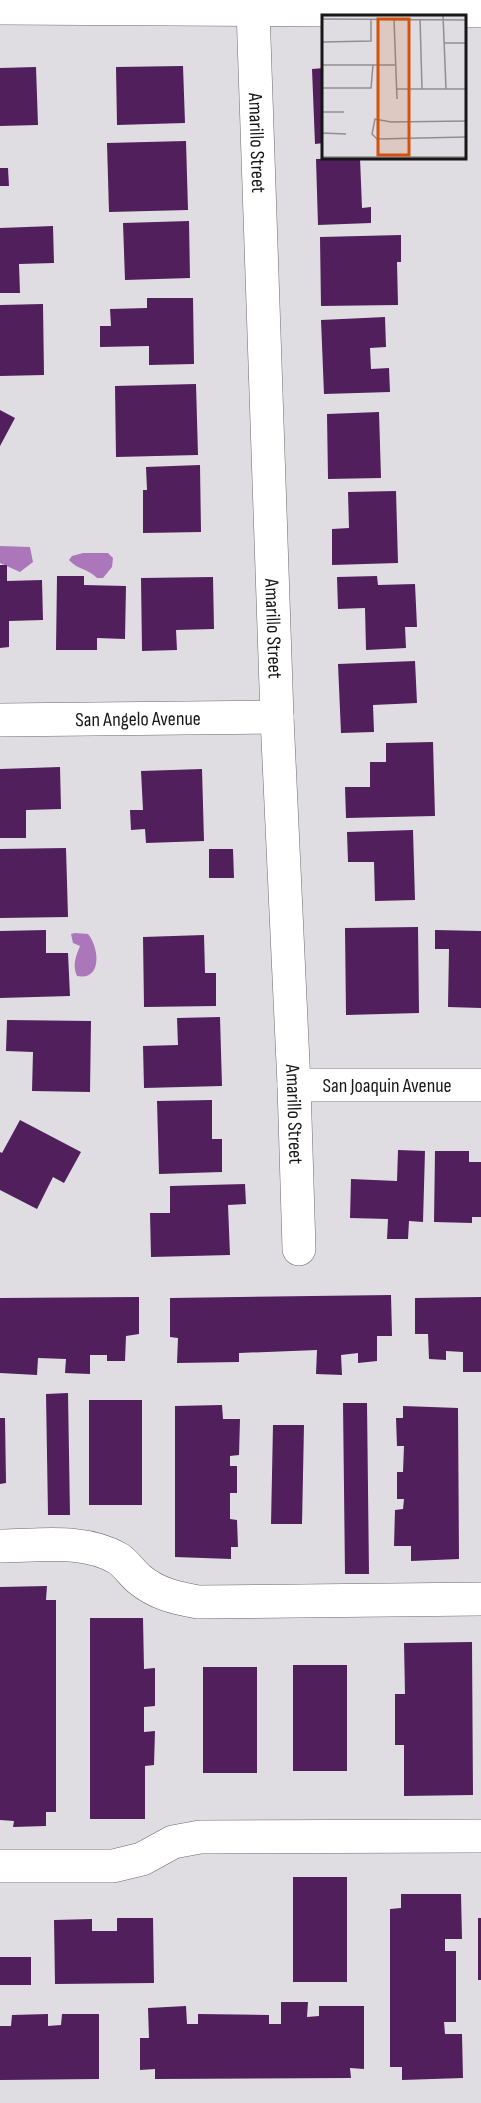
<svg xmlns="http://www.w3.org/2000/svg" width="481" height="2103" viewBox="0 0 481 2103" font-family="'Sofia Sans Condensed',sans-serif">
  <rect width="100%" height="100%" fill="#e0dde2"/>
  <!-- water -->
  <g fill="#ac77ba">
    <path d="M 0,546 L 30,547 L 33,562 L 20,572 L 0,563 Z"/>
    <path d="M 83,553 L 108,553 L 113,558 L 112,567 L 103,578 L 97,578 C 87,568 78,570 69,560 L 72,556 Z"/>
    <path d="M 75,933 L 88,934 C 99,947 103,981 77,976 C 72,965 76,956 80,946 L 73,943 L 71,934 Z"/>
  </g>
  <!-- building -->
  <g fill="#501f5c">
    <path d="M 183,66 L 185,123 L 117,125 L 116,67 Z"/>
    <path d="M 36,67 L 38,125 L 0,126 L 0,68 Z"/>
    <path d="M 324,68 L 324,143 L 315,144 L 312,69 Z"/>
    <path d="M 186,141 L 188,210 L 109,212 L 107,143 Z"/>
    <path d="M 360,158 L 362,208 L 371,207 L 371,223 L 318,225 L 316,159 Z"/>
    <path d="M 0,168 L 8,168 L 9,186 L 0,186 Z"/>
    <path d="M 189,221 L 190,278 L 125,280 L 123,223 Z"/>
    <path d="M 53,226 L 54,263 L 19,264 L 20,293 L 0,293 L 0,228 Z"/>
    <path d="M 401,235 L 401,262 L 397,262 L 398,305 L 321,306 L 320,237 Z"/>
    <path d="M 147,298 L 193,298 L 194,364 L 149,365 L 149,346 L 100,347 L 100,326 L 111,326 L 110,309 L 147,308 Z"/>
    <path d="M 43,304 L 44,375 L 0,376 L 0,305 Z"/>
    <path d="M 385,317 L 386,347 L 370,348 L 371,369 L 389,368 L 390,392 L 324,394 L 321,320 Z"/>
    <path d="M 196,384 L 198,455 L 116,457 L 115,386 Z"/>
    <path d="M 0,410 L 15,418 L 0,446 Z"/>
    <path d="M 379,412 L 381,478 L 328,479 L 327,414 Z"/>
    <path d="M 200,465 L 201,532 L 143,533 L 143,490 L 147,490 L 146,467 Z"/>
    <path d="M 396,491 L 398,563 L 332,565 L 332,529 L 349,528 L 348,492 Z"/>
    <path d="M 0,565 L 7,565 L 7,581 L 42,580 L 43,620 L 9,621 L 9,647 L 0,648 Z"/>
    <path d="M 57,576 L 84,576 L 84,585 L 126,586 L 125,639 L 97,638 L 97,650 L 56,650 Z"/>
    <path d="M 377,576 L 378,585 L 415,584 L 417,627 L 405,627 L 406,648 L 366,650 L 365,608 L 338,609 L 337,577 Z"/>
    <path d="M 213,577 L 214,629 L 176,630 L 177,650 L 142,651 L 141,578 Z"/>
    <path d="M 415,661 L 417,703 L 373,705 L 374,732 L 341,733 L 338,664 Z"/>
    <path d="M 433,742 L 435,816 L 346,818 L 345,787 L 370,787 L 370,762 L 386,762 L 386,743 Z"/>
    <path d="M 60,767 L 61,809 L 26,810 L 26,838 L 0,838 L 0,769 Z"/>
    <path d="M 202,769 L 204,841 L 146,843 L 145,829 L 131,830 L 130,810 L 143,810 L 141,771 Z"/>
    <path d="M 413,830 L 415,900 L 375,901 L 374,862 L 348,862 L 347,832 Z"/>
    <path d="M 66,848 L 68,917 L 0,918 L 0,849 Z"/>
    <path d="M 209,849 L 233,849 L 234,878 L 209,878 Z"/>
    <path d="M 418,927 L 419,1013 L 346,1015 L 345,928 Z"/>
    <path d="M 46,930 L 46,953 L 68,953 L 70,996 L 0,998 L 0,931 Z"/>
    <path d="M 435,930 L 481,931 L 481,1008 L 448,1007 L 449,949 L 435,949 Z"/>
    <path d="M 204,935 L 205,973 L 216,973 L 216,1006 L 144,1007 L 143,937 Z"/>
    <path d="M 220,1017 L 222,1086 L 144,1088 L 143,1046 L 178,1045 L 177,1018 Z"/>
    <path d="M 7,1020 L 91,1021 L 90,1092 L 32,1091 L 33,1052 L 6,1051 Z"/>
    <path d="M 212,1100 L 212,1139 L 222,1139 L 222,1172 L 159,1174 L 157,1101 Z"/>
    <path d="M 20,1120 L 81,1152 L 64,1183 L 53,1177 L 37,1209 L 0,1190 L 0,1152 L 2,1153 Z"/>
    <path d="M 398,1150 L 425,1151 L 423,1222 L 409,1221 L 408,1239 L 387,1239 L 388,1219 L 350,1218 L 351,1179 L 397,1181 Z"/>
    <path d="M 435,1151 L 469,1151 L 469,1162 L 481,1162 L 481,1217 L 472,1217 L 472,1223 L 434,1222 Z"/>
    <path d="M 245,1184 L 246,1204 L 228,1205 L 230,1255 L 151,1257 L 150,1213 L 170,1213 L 170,1186 Z"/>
    <path d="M 391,1295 L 392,1336 L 377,1336 L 377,1361 L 358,1363 L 358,1353 L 341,1355 L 342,1375 L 316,1374 L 317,1350 L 239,1353 L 239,1362 L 177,1363 L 178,1338 L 170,1337 L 170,1298 Z"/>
    <path d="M 139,1297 L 139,1334 L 126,1336 L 125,1361 L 107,1361 L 107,1355 L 90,1355 L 90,1374 L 65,1373 L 66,1359 L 38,1358 L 37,1375 L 0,1373 L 0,1298 Z"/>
    <path d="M 481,1297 L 481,1372 L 463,1372 L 463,1352 L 446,1351 L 446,1360 L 429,1359 L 428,1334 L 415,1334 L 415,1298 Z"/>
    <path d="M 68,1393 L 70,1515 L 48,1515 L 46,1394 Z"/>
    <rect x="89" y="1400" width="53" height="105"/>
    <path d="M 343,1403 L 367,1403 L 369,1574 L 345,1574 Z"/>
    <path d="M 222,1405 L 223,1419 L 240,1419 L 239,1455 L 230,1456 L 230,1466 L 237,1466 L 237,1493 L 230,1493 L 230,1519 L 237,1520 L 238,1547 L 231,1547 L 231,1559 L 175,1557 L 175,1406 Z"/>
    <path d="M 403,1406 L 458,1408 L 459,1559 L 411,1561 L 411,1546 L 394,1546 L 395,1510 L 403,1509 L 404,1499 L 397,1499 L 397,1472 L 403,1472 L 404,1446 L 397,1446 L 396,1418 L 403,1418 Z"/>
    <path d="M 0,1418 L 5,1418 L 6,1483 L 0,1484 Z"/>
    <path d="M 273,1425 L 304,1425 L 302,1524 L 271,1524 Z"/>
    <path d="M 47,1586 L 46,1600 L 56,1600 L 56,1812 L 46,1812 L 46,1826 L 13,1827 L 14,1821 L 0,1820 L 0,1587 Z"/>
    <path d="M 90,1618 L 143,1618 L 144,1669 L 155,1668 L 155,1706 L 144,1707 L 144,1732 L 155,1731 L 154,1765 L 145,1766 L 145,1819 L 90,1819 Z"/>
    <path d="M 472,1642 L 473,1795 L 404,1796 L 404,1745 L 395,1745 L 395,1694 L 405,1694 L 404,1643 Z"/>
    <rect x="293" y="1665" width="54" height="106"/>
    <rect x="203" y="1667" width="54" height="106"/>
    <rect x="293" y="1877" width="54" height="105"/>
    <path d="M 401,1894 L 461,1894 L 462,1939 L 445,1939 L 445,1951 L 456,1951 L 456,2022 L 444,2022 L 445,2034 L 462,2034 L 463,2078 L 402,2080 L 402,2067 L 390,2067 L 390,1909 L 401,1908 Z"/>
    <path d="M 117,1918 L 153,1918 L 154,1983 L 55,1984 L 54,1920 L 92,1919 L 92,1931 L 117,1931 Z"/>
    <rect x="478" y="1918" width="3" height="62"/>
    <rect x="0" y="1957" width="31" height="28"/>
    <path d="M 281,2002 L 308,2002 L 307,2017 L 319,2016 L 319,2006 L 364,2006 L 364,2069 L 350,2068 L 351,2078 L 155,2079 L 155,2069 L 140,2070 L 140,2038 L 149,2038 L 148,2008 L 186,2006 L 187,2024 L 198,2024 L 198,2014 L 269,2015 L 269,2024 L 281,2024 Z"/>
    <path d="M 48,2014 L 48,2026 L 61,2025 L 62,2014 L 99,2014 L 99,2079 L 0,2080 L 0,2026 L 11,2026 L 12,2015 Z"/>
  </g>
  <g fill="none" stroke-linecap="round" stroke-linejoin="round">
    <!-- minor casing -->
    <g stroke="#6c696d" stroke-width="34">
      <g id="minor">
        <path d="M 0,8 L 481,11"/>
        <path id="s1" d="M 253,9 L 277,717 L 294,1085 L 299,1249"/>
        <path id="s2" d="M 0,720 L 277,717"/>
        <path id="s3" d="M 294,1085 L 481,1085"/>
        <path d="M 0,1546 C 38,1546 84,1538 119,1559 C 126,1564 132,1573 139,1579 C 157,1594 176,1598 198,1602 L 481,1599"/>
        <path d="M 0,1866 L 113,1866 L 142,1859 L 173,1842 L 200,1837 L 481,1836"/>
      </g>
    </g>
    <!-- minor -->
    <use href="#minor" stroke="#fff" stroke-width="33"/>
  </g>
  <g text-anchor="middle" stroke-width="6" stroke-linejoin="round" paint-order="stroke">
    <!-- street labels -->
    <g font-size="20" fill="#181718" stroke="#e0dde2">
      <text dy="7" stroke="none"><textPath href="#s1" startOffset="134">Amarillo Street</textPath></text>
      <text dy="7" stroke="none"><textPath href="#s1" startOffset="620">Amarillo Street</textPath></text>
      <text dy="7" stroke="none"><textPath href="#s2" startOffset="138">San Angelo Avenue</textPath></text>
      <text dy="7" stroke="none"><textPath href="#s3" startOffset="93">San Joaquin Avenue</textPath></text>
      <text dy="7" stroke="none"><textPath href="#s1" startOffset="1106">Amarillo Street</textPath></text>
    </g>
  </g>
  <!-- overview -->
  <g transform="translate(322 15)">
    <rect width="144" height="144" fill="#e0dde2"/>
    <path fill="none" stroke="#908e91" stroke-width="1.5" d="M 121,0 L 124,74M 0,4 L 144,5M 72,4 L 75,84M 98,4 L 100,74M 0,27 L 49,26 L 49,4M 122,28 L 144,28M 0,50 L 74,50M 0,73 L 49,73 L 51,50M 75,74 L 144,74M 0,97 L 22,97M 144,106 L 69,107 L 53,104 L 50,119 L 55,124 L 144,122M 0,118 L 24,119M 0,142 L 144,142"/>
    <path fill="#d3520d" fill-opacity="0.15" stroke="#d3520d" stroke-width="3" d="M 56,4 L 87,4 L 87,140 L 56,140 Z"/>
    <rect width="144" height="144" fill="none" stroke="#181718" stroke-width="3"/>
  </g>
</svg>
